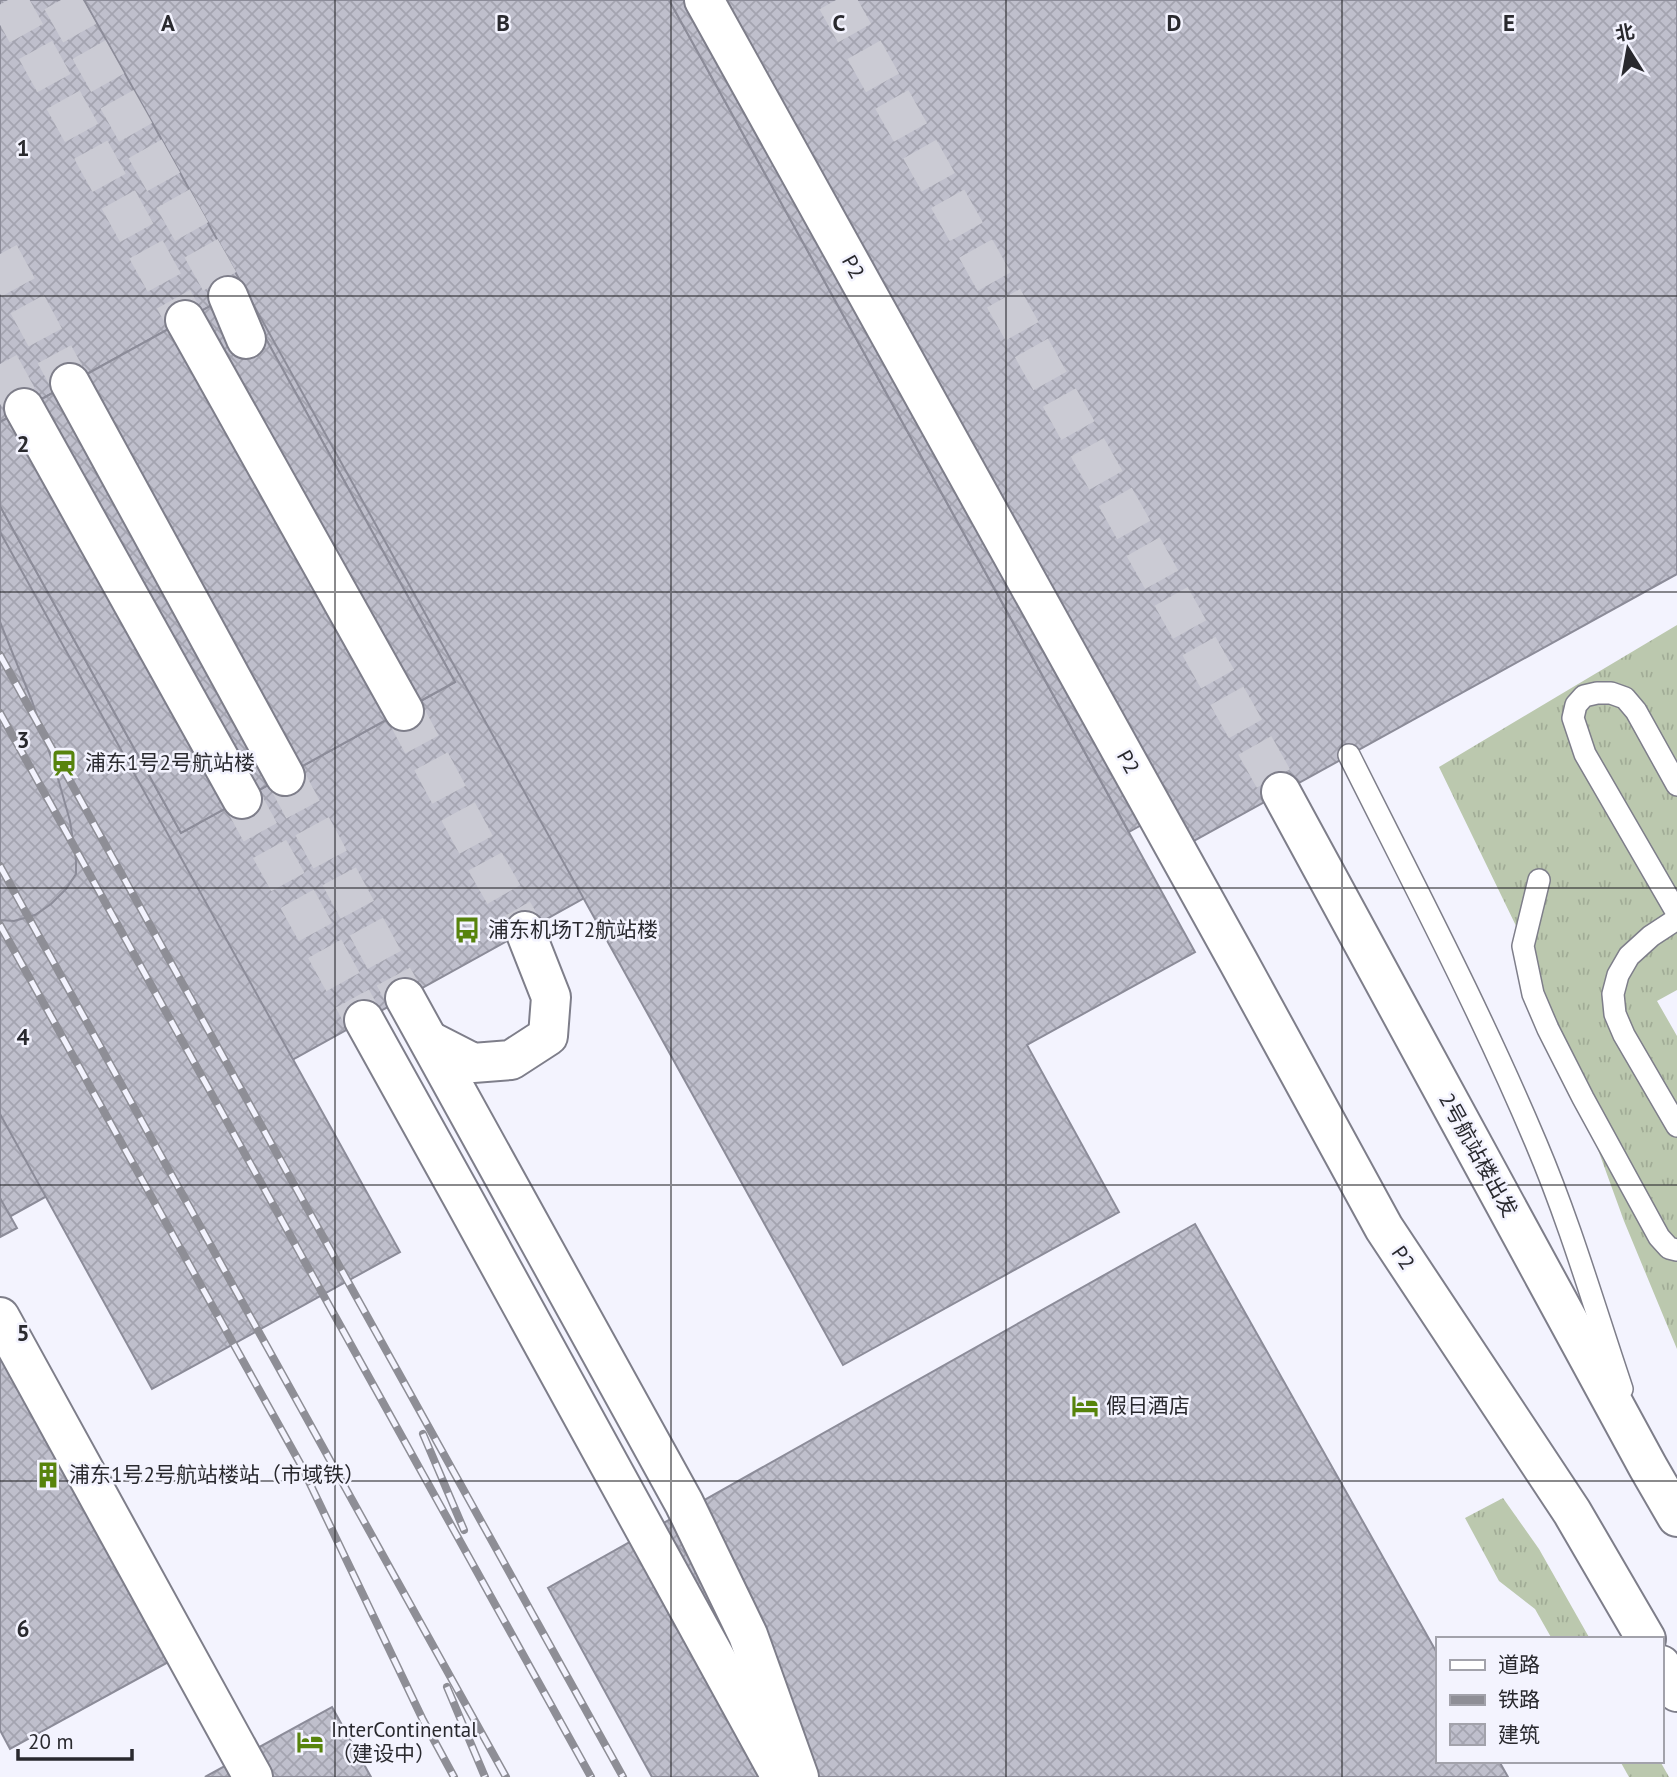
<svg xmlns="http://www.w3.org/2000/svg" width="1677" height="1777" viewBox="0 0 1677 1777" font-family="'PT Sans','Noto Sans SC',sans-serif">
  <defs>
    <pattern id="grass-tufts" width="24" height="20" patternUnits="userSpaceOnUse" patternTransform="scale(1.75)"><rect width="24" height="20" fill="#bbc8ae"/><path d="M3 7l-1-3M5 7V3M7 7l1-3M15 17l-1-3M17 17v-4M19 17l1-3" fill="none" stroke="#a1ac96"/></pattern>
    <pattern id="building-cross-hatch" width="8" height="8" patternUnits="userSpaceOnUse" patternTransform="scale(1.75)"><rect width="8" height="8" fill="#bfbfcc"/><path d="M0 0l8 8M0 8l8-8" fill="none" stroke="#a4a4b0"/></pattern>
  </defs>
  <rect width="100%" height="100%" fill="#f3f3fe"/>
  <!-- grass -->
  <g fill="url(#grass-tufts)">
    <path d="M 1677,625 L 1677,990 L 1657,1001 L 1677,1036 L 1677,1349 L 1624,1221 L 1518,930 L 1439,767 Z"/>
    <path d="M 1503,1498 L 1539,1549 L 1590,1639 L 1552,1639 L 1535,1609 L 1499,1581 L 1465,1518 Z"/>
    <path d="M 1620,1761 L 1660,1761 L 1669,1777 L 1629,1777 Z"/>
  </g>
  <!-- building -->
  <g fill="url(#building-cross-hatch)" stroke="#8c8c99" stroke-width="2">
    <path d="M 0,0 L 149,0 L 157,15 L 183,0 L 489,0 L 226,146 L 556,735 L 953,514 L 1030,651 L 0,1222 L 0,506 L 181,833 L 455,682 L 239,290 L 0,422 Z"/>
    <path d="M 84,0 L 669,0 L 1195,952 L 1027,1045 L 1119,1212 L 843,1365 Z"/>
    <path d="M 669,0 L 1677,0 L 1677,574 L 1183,847 L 1163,813 L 1129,832 Z"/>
    <path d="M 239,290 L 455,682 L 181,833 L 0,506 L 0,422 Z"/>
    <path d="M 0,532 L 400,1252 L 152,1389 L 0,1114 Z"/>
    <path d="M 0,622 L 32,701 L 57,775 L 70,821 L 76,860 L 76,874 L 66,889 L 51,904 L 35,915 L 14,921 L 0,920 Z"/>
    <path d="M 0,1198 L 17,1228 L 0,1237 Z"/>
    <path d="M 1195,1224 L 1437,1653 L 1437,1761 L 1499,1761 L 1508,1777 L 652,1777 L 548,1588 Z"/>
    <path d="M 0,1302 L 192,1649 L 10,1749 L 0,1730 Z"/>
    <path d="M 332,1707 L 371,1777 L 205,1777 Z"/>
  </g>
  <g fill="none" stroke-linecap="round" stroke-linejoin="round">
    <!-- secondary-tunnel -->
    <g stroke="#cbcbd4" stroke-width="38" stroke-dasharray="38 19" stroke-linecap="butt">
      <path d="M 8,0 L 185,320"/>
      <path d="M 61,0 L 228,296"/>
      <path d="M 0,254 L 70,383"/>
      <path d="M 404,711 L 488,867 L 525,931"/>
      <path d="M 285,776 L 405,998"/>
    </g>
    <!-- primary-tunnel -->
    <path stroke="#cbcbd4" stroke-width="38" stroke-dasharray="38 19" stroke-linecap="butt" d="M 836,0 L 1281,792"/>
    <!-- highway-tunnel -->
    <g stroke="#cbcbd4" stroke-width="38" stroke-dasharray="38 19" stroke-linecap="butt">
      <path d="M 0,364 L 24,408"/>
      <path d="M 242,799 L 364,1020"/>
    </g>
    <!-- lane casing -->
    <g stroke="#7e7e8a" stroke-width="24">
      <g id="lane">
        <path d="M 1349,755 C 1413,883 1480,1010 1536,1143 C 1570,1223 1594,1306 1622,1389"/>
        <path d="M 1677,785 L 1636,711 L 1625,698 L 1611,693 L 1597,693 L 1584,696 L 1576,705 L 1573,718 L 1585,754 L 1677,913"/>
        <path d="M 1539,880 L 1523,946 L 1533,994 L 1548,1029 L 1583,1098 L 1659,1237 L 1669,1248 L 1677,1250"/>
        <path d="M 1677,919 L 1651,936 L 1629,956 L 1618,975 L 1613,994 L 1615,1014 L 1624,1035 L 1677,1126"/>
      </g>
    </g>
    <!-- secondary casing -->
    <g stroke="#7e7e8a" stroke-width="42">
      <g id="secondary">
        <path d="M 228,296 L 246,339"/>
        <path d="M 185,320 L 404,711"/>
        <path d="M 70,383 L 285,776"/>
        <path d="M 405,998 L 684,1503 L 748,1635 L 799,1777"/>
        <path d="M 430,1041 L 473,1063 L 511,1060 L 548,1036 L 551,997 L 525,931"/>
      </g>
    </g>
    <!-- primary casing -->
    <g stroke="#7e7e8a" stroke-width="42">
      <g id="primary">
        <path d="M 704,0 L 1238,961 L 1384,1228 L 1572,1512 L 1646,1639"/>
        <path d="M 1281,792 L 1648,1467 L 1677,1517"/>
        <path d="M 1661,1665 L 1677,1692"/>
      </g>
    </g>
    <!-- highway casing -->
    <g stroke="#7e7e8a" stroke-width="42">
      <g id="highway">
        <path d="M 24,408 L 242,799"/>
        <path d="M 364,1020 L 464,1200 L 781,1777"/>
        <path d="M 0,1317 L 253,1777"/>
      </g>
    </g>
    <!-- lane -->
    <use href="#lane" stroke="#fff" stroke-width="21"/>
    <!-- secondary -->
    <use href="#secondary" stroke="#fff" stroke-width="38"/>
    <!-- primary -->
    <use href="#primary" stroke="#fff" stroke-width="38"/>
    <!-- highway -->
    <use href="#highway" stroke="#fff" stroke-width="38"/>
    <!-- rail casing -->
    <g stroke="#8e8e96" stroke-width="8">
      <g id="rail">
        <path d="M 0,655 L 623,1777"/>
        <path d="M 0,713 L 591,1777"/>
        <path d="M 0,866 L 506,1777"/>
        <path d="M 0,925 L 301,1465 L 423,1720 L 454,1777"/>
        <path d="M 423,1434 L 464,1530"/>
        <path d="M 447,1687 L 485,1777"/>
      </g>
    </g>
    <!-- rail -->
    <use href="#rail" stroke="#f3f3fe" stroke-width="5" stroke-dasharray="16" stroke-linecap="butt"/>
  </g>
  <!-- grid -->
  <path fill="none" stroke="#29292e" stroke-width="2" stroke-opacity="0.55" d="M 335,0 L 335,1777M 671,0 L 671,1777M 1006,0 L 1006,1777M 1342,0 L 1342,1777M 0,296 L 1677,296M 0,592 L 1677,592M 0,888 L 1677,888M 0,1185 L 1677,1185M 0,1481 L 1677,1481"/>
  <!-- icons -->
  <defs>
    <g id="station-bare" transform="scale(2.1)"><path d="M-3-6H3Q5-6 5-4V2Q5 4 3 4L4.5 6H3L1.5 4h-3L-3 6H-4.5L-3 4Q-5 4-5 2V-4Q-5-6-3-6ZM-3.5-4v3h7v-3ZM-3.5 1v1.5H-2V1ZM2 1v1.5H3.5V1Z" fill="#57830c" stroke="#f3f3fe" stroke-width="2.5" paint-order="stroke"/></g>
    <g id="bus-bare" transform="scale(2.1)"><path d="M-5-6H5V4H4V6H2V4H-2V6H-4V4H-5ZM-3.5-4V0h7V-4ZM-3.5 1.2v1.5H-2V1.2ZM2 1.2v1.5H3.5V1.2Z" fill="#57830c" stroke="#f3f3fe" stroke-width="2.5" paint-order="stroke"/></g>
    <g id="hotel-bare" transform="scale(2.1)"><path d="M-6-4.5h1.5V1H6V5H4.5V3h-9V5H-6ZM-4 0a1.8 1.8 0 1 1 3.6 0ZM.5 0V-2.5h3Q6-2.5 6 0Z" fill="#57830c" stroke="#f3f3fe" stroke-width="2.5" paint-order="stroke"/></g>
    <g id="building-bare" transform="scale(2.1)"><path d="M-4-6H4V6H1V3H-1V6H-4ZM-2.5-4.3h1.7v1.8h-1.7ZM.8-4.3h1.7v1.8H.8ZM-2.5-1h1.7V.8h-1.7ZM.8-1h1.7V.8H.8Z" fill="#57830c" stroke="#f3f3fe" stroke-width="2.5" paint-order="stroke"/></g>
  </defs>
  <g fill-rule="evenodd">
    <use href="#station-bare" x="64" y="763"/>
    <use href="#bus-bare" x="467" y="930"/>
    <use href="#hotel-bare" x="1085" y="1406"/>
    <use href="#building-bare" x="48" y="1475"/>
    <use href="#hotel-bare" x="310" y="1742"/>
  </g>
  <g text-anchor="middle" stroke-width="5" stroke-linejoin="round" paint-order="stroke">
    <!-- street labels -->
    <g font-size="21" fill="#29292e" stroke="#f3f3fe">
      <text transform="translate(853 267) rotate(61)" y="7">P2</text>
      <text transform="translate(1128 762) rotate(61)" y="7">P2</text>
      <text transform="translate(1478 1155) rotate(61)" y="7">2号航站楼出发</text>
      <text transform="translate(1403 1258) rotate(56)" y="7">P2</text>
    </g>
    <!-- poi labels -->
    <g font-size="21" fill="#29292e" stroke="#f3f3fe" text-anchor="start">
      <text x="85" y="770">浦东1号2号航站楼</text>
      <text x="488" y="937">浦东机场T2航站楼</text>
      <text x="1106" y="1413">假日酒店</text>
      <text x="69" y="1482">浦东1号2号航站楼站（市域铁）</text>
      <text x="331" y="1737">InterContinental<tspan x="331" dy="24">（建设中）</tspan></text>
    </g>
  </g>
  <g font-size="23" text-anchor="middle" font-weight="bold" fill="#29292e" stroke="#f3f3fe" stroke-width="5" stroke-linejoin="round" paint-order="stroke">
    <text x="168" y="31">A</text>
    <text x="503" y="31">B</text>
    <text x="839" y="31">C</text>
    <text x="1174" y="31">D</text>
    <text x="1509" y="31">E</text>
    <text x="23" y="156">1</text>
    <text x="23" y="452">2</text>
    <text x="23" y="748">3</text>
    <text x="23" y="1045">4</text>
    <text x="23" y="1341">5</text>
    <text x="23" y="1637">6</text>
  </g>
  <!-- legend -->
  <rect x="1436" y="1637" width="228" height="126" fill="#f3f3fe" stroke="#a2a2ab" stroke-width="2"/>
  <rect x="1450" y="1660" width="35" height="10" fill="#ffffff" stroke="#a2a2ab" stroke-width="2"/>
  <text x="1498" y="1672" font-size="21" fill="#29292e">道路</text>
  <rect x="1450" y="1695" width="35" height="10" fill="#8e8e96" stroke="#a2a2ab" stroke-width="2"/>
  <text x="1498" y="1707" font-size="21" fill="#29292e">铁路</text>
  <rect x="1450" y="1724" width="35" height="21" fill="url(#building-cross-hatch)" stroke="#a2a2ab" stroke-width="2"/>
  <text x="1498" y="1742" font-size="21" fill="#29292e">建筑</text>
  <!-- north arrow -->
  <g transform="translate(1628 49) rotate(349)" stroke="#f3f3fe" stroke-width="5" paint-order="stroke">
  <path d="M0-5L12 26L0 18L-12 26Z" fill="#29292e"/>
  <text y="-10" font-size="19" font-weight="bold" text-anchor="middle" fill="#29292e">北</text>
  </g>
  <!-- scale -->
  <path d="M18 1749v10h114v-10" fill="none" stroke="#29292e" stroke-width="3.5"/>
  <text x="28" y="1749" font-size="21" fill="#29292e" stroke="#f3f3fe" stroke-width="5" paint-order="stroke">20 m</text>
</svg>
